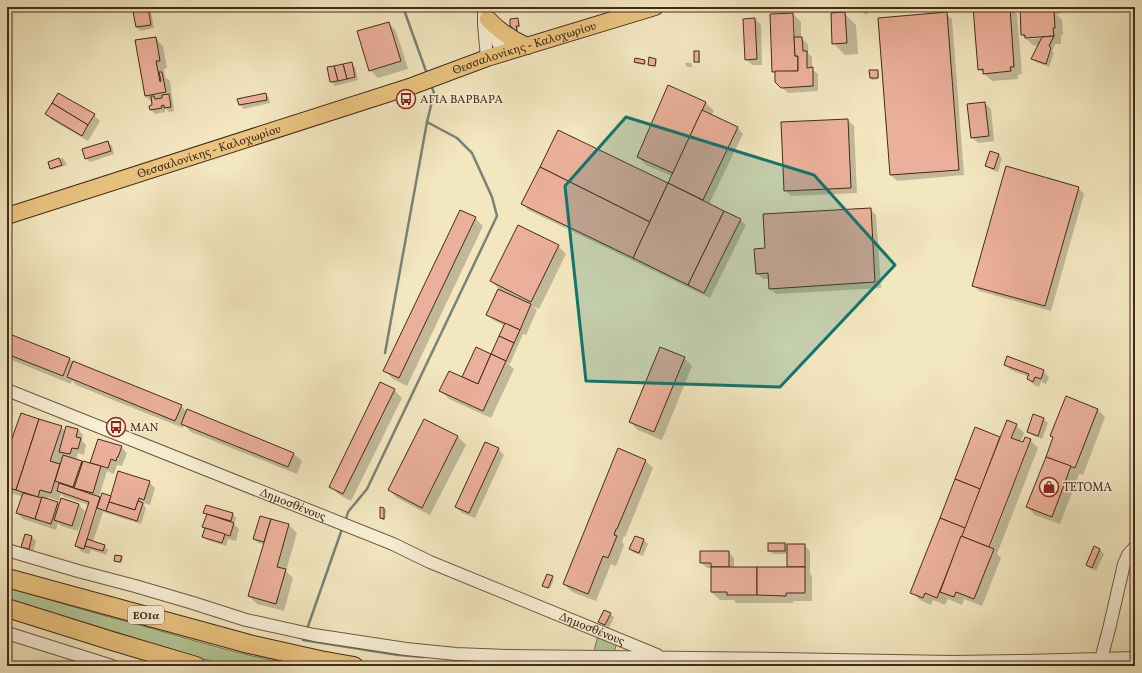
<svg xmlns="http://www.w3.org/2000/svg" width="1142" height="673" viewBox="0 0 1142 673" font-family="Vollkorn,serif">
  <rect width="100%" height="100%" fill="#f3e7c0"/>
  <filter id="stains"><feTurbulence type="fractalNoise" baseFrequency=".005" numOctaves="4"/><feColorMatrix values="0 0 0 0 .2 0 0 0 0 .09 0 0 0 0 .02 0 0 0 .5 -.17"/></filter>
  <radialGradient id="worn" r=".72"><stop offset=".6" stop-color="#630" stop-opacity="0"/><stop offset="1" stop-color="#630" stop-opacity=".3"/></radialGradient>
  <!-- green -->
  <g fill="#b4c797" stroke="#7c7858">
    <path d="M 7,586 C 54,602 102,615 150,628 C 199,642 249,657 300,666 L 230,666 L 207,660 L 7,599 Z"/>
    <path d="M 598,635 L 617,643 L 614,652 L 594,651 Z"/>
  </g>
  <!-- shadow -->
  <g fill="#0003" fill-rule="evenodd">
    <path d="M 113,7 L 116,8 L 117,12 L 114,12 L 113,10 Z"/>
    <path d="M 133,7 L 150,7 L 154,28 L 140,31 L 137,27 Z"/>
    <path d="M 859,7 L 872,7 L 866,15 L 859,8 Z"/>
    <path d="M 974,7 L 1011,7 L 1017,14 L 1022,74 L 1018,75 L 1018,79 L 992,81 L 979,69 Z"/>
    <path d="M 1021,7 L 1059,7 L 1060,14 L 1056,14 L 1062,20 L 1063,35 L 1061,35 L 1061,44 L 1055,44 L 1052,51 L 1054,53 L 1049,67 L 1036,62 L 1032,58 L 1039,45 L 1034,46 L 1022,35 ZM 1043,36 L 1043,38 L 1027,39 L 1027,37 Z"/>
    <path d="M 844,13 L 856,25 L 858,54 L 845,55 L 833,43 Z"/>
    <path d="M 793,14 L 801,22 L 801,38 L 808,44 L 808,53 L 812,57 L 812,69 L 818,74 L 818,91 L 788,93 L 776,81 L 776,74 L 773,71 ZM 792,17 L 794,17 L 795,38 L 793,38 Z"/>
    <path d="M 946,14 L 952,19 L 964,175 L 897,181 L 891,175 Z"/>
    <path d="M 518,19 L 519,21 L 520,27 L 518,28 L 518,32 L 515,32 L 511,26 Z"/>
    <path d="M 755,19 L 761,25 L 762,65 L 752,65 L 746,59 Z"/>
    <path d="M 388,23 L 396,31 L 408,69 L 378,78 L 370,70 Z"/>
    <path d="M 155,38 L 163,46 L 167,68 L 164,69 L 165,77 L 170,81 L 174,111 L 169,112 L 166,109 L 165,109 L 165,112 L 155,114 L 151,110 L 153,106 L 153,103 L 145,96 Z"/>
    <path d="M 698,52 L 700,53 L 700,63 L 697,63 L 695,61 Z"/>
    <path d="M 655,59 L 657,61 L 656,67 L 651,66 L 649,64 Z"/>
    <path d="M 645,61 L 646,62 L 646,65 L 637,64 L 635,62 Z"/>
    <path d="M 351,63 L 355,67 L 358,80 L 335,86 L 331,82 Z"/>
    <path d="M 685,63 L 691,63 L 692,65 L 692,67 L 687,67 L 686,66 Z"/>
    <path d="M 877,71 L 879,73 L 879,79 L 872,80 L 871,78 Z"/>
    <path d="M 669,87 L 706,103 L 714,111 L 711,116 L 738,128 L 743,134 L 709,204 L 740,220 L 746,225 L 710,298 L 528,210 L 523,204 L 668,184 L 672,176 L 646,165 L 638,157 Z"/>
    <path d="M 266,94 L 269,98 L 270,103 L 244,109 L 240,105 L 239,100 Z"/>
    <path d="M 985,103 L 991,109 L 994,141 L 978,143 L 972,137 Z"/>
    <path d="M 46,114 L 94,115 L 100,121 L 88,141 L 52,120 Z"/>
    <path d="M 848,120 L 854,126 L 857,193 L 791,196 L 785,190 Z"/>
    <path d="M 108,142 L 112,146 L 114,154 L 90,162 L 86,158 Z"/>
    <path d="M 999,155 L 1002,158 L 998,172 L 990,169 L 986,166 Z"/>
    <path d="M 63,158 L 67,165 L 52,170 L 51,168 L 49,162 Z"/>
    <path d="M 1078,188 L 1084,194 L 1051,311 L 979,291 L 973,285 Z"/>
    <path d="M 870,209 L 876,215 L 881,288 L 776,294 L 770,289 L 769,279 L 763,279 L 757,273 L 766,249 Z"/>
    <path d="M 475,218 L 483,226 L 407,386 L 393,379 L 385,371 Z"/>
    <path d="M 558,246 L 566,254 L 539,309 L 532,306 L 537,310 L 526,335 L 523,334 L 510,364 L 506,362 L 514,369 L 491,418 L 449,399 L 441,391 L 495,357 L 505,326 L 493,320 L 487,314 L 499,289 L 491,281 Z"/>
    <path d="M 1135,307 L 1135,315 L 1132,313 Z"/>
    <path d="M 7,334 L 70,359 L 73,362 L 181,406 L 187,412 L 188,411 L 294,454 L 302,461 L 297,474 L 191,432 L 184,425 L 183,428 L 76,385 L 72,381 L 71,384 L 7,358 Z"/>
    <path d="M 684,358 L 692,366 L 662,440 L 638,430 L 630,422 Z"/>
    <path d="M 1005,365 L 1043,371 L 1049,377 L 1046,384 L 1041,382 L 1039,387 L 1034,385 L 1029,379 L 1029,377 L 1011,370 Z"/>
    <path d="M 394,390 L 402,398 L 351,501 L 338,494 L 330,486 Z"/>
    <path d="M 7,405 L 13,410 L 7,431 Z"/>
    <path d="M 1097,409 L 1105,417 L 1083,475 L 1079,474 L 1060,524 L 1035,515 L 1027,507 L 1054,438 L 1052,436 Z"/>
    <path d="M 1034,415 L 1044,419 L 1048,423 L 1042,439 L 1032,435 L 1028,432 Z"/>
    <path d="M 424,420 L 458,437 L 466,445 L 430,515 L 397,498 L 389,490 Z"/>
    <path d="M 1016,425 L 1024,433 L 1020,443 L 1023,444 L 1030,440 L 1038,448 L 997,554 L 1001,558 L 982,606 L 964,599 L 962,605 L 948,599 L 945,605 L 933,600 L 931,605 L 920,600 L 912,592 L 976,428 L 1001,438 ZM 1026,448 L 1028,448 L 988,552 L 986,552 Z"/>
    <path d="M 61,427 L 65,431 L 78,429 L 83,435 L 82,441 L 86,445 L 84,455 L 78,453 L 76,460 L 83,463 L 91,464 L 121,447 L 127,453 L 122,466 L 117,465 L 114,474 L 107,471 L 99,497 L 101,498 L 110,496 L 149,482 L 155,488 L 150,505 L 144,503 L 144,505 L 146,508 L 141,524 L 103,512 L 93,542 L 104,546 L 108,550 L 106,555 L 91,550 L 89,554 L 82,552 L 76,546 L 89,505 L 64,497 L 61,494 L 59,501 L 48,497 L 48,500 L 57,503 L 60,505 L 79,505 L 85,511 L 78,531 L 61,526 L 58,523 L 56,530 L 23,519 L 17,513 L 23,497 L 7,491 L 7,444 L 11,445 ZM 96,506 L 98,507 L 87,541 L 85,540 Z"/>
    <path d="M 486,443 L 498,449 L 504,455 L 475,518 L 462,513 L 456,507 Z"/>
    <path d="M 645,460 L 653,468 L 625,537 L 624,536 L 622,542 L 624,545 L 616,566 L 611,564 L 596,601 L 572,592 L 564,584 Z"/>
    <path d="M 381,508 L 384,508 L 386,510 L 385,520 L 382,520 L 381,518 Z"/>
    <path d="M 205,513 L 233,514 L 236,518 L 234,524 L 239,529 L 236,541 L 228,539 L 226,546 L 207,540 L 203,536 L 205,529 L 203,527 L 207,515 Z"/>
    <path d="M 260,517 L 289,525 L 297,533 L 286,571 L 293,578 L 284,611 L 257,604 L 249,596 L 264,544 L 258,543 L 254,539 Z"/>
    <path d="M 25,535 L 32,537 L 36,541 L 33,552 L 26,551 L 23,547 Z"/>
    <path d="M 635,537 L 644,540 L 648,544 L 643,556 L 634,553 L 630,549 Z"/>
    <path d="M 785,544 L 788,547 L 804,545 L 810,551 L 810,574 L 812,576 L 812,601 L 793,601 L 793,603 L 736,603 L 734,600 L 720,600 L 711,592 L 712,568 L 707,568 L 701,562 L 728,552 L 734,558 L 734,568 L 790,568 L 788,554 L 773,554 L 769,551 Z"/>
    <path d="M 1095,548 L 1100,550 L 1104,554 L 1096,571 L 1091,568 L 1087,565 Z"/>
    <path d="M 121,557 L 123,558 L 122,563 L 117,562 L 115,561 Z"/>
    <path d="M 547,575 L 554,579 L 550,589 L 543,586 Z"/>
    <path d="M 610,614 L 614,617 L 609,628 L 603,625 L 599,621 Z"/>
  </g>
  <g fill="none" stroke-linecap="round" stroke-linejoin="round">
    <!-- stream -->
    <g stroke="#798376" stroke-width="2.5">
      <path d="M 403,7 L 427,74"/>
      <path d="M 385,353 L 427,122"/>
      <path d="M 345,522 L 348,512 L 367,489 L 497,216 L 492,197 L 472,153 L 457,138 L 427,122 L 434,93 L 431,85"/>
      <path d="M 307,629 L 342,529"/>
      <path d="M 304,636 L 303,640 L 398,655 L 424,657"/>
      <path d="M 463,660 L 498,663 L 564,664 L 800,665"/>
      <path d="M 1129,666 L 1135,666"/>
    </g>
  </g>
  <!-- building -->
  <g fill="#ebb09b" stroke="#452a18">
    <path d="M 132,7 L 148,7 L 151,25 L 136,27 Z"/>
    <path d="M 973,7 L 1010,7 L 1014,67 L 1010,67 L 1011,71 L 983,74 L 983,69 L 978,70 Z"/>
    <path d="M 1020,7 L 1042,7 L 1043,11 L 1054,11 L 1055,28 L 1053,28 L 1054,36 L 1025,38 L 1025,35 L 1021,35 Z"/>
    <path d="M 1042,7 L 1056,7 L 1056,11 L 1043,11 Z"/>
    <path d="M 845,12 L 847,43 L 832,44 L 831,13 Z"/>
    <path d="M 947,12 L 959,170 L 890,175 L 878,18 Z"/>
    <path d="M 793,13 L 795,56 L 798,56 L 798,71 L 772,72 L 770,14 Z"/>
    <path d="M 518,18 L 519,26 L 516,26 L 517,31 L 513,31 L 512,27 L 510,27 L 510,19 Z"/>
    <path d="M 755,18 L 757,59 L 745,60 L 743,19 Z"/>
    <path d="M 389,22 L 401,61 L 369,71 L 357,31 Z"/>
    <path d="M 1054,36 L 1049,46 L 1051,48 L 1046,64 L 1031,59 L 1042,37 Z"/>
    <path d="M 156,37 L 160,61 L 156,61 L 160,82 L 161,81 L 159,72 L 162,72 L 166,92 L 145,96 L 135,40 Z"/>
    <path d="M 794,37 L 802,37 L 803,51 L 807,51 L 807,68 L 813,67 L 813,86 L 781,88 L 775,82 L 775,71 L 798,71 L 798,56 L 795,56 Z"/>
    <rect x="694" y="51" width="5" height="11"/>
    <path d="M 649,57 L 656,59 L 655,66 L 648,65 Z"/>
    <path d="M 635,58 L 645,60 L 644,64 L 634,62 Z"/>
    <path d="M 352,62 L 355,77 L 347,79 L 343,64 Z"/>
    <path d="M 343,64 L 347,79 L 338,81 L 334,66 Z"/>
    <path d="M 334,66 L 338,81 L 330,82 L 327,67 Z"/>
    <path d="M 869,70 L 878,70 L 878,78 L 870,78 Z"/>
    <path d="M 668,85 L 706,102 L 673,173 L 637,157 Z"/>
    <path d="M 58,93 L 95,114 L 88,125 L 52,103 Z"/>
    <path d="M 266,93 L 267,100 L 239,105 L 237,99 Z"/>
    <path d="M 169,94 L 171,107 L 164,108 L 164,105 L 161,106 L 162,108 L 150,110 L 149,106 L 152,105 L 151,96 L 154,96 L 155,99 L 162,98 L 162,95 Z"/>
    <path d="M 985,102 L 989,136 L 971,138 L 967,104 Z"/>
    <path d="M 52,103 L 88,125 L 82,136 L 45,114 Z"/>
    <path d="M 702,110 L 738,127 L 703,200 L 668,183 Z"/>
    <path d="M 848,119 L 851,188 L 784,191 L 781,122 Z"/>
    <path d="M 558,130 L 668,183 L 650,222 L 540,167 Z"/>
    <path d="M 108,141 L 111,151 L 85,159 L 82,149 Z"/>
    <path d="M 990,151 L 999,154 L 994,169 L 985,166 Z"/>
    <path d="M 59,158 L 62,165 L 50,169 L 48,162 Z"/>
    <path d="M 1006,166 L 1079,187 L 1045,306 L 972,286 Z"/>
    <path d="M 540,167 L 650,222 L 633,258 L 521,204 Z"/>
    <path d="M 668,183 L 724,211 L 688,285 L 633,258 Z"/>
    <path d="M 871,208 L 875,282 L 769,289 L 768,273 L 756,274 L 754,249 L 765,248 L 763,214 Z"/>
    <path d="M 460,210 L 476,217 L 399,378 L 383,371 Z"/>
    <path d="M 724,211 L 741,219 L 704,293 L 688,285 Z"/>
    <path d="M 518,225 L 559,245 L 531,302 L 490,281 Z"/>
    <path d="M 498,289 L 531,304 L 520,330 L 486,315 Z"/>
    <path d="M 505,323 L 520,330 L 514,343 L 499,336 Z"/>
    <path d="M 7,333 L 70,358 L 63,376 L 7,354 Z"/>
    <path d="M 499,336 L 514,343 L 506,361 L 491,354 Z"/>
    <path d="M 476,347 L 491,354 L 478,384 L 462,377 Z"/>
    <path d="M 660,347 L 685,357 L 654,432 L 629,422 Z"/>
    <path d="M 491,354 L 506,361 L 483,411 L 439,391 L 449,371 L 478,384 Z"/>
    <path d="M 1007,356 L 1044,370 L 1041,379 L 1035,377 L 1033,382 L 1027,379 L 1029,374 L 1004,365 Z"/>
    <path d="M 73,361 L 182,405 L 175,421 L 67,377 Z"/>
    <path d="M 380,382 L 395,389 L 343,494 L 329,487 Z"/>
    <path d="M 1066,396 L 1098,409 L 1075,468 L 1046,457 L 1053,437 L 1050,436 Z"/>
    <path d="M 187,409 L 294,453 L 288,467 L 181,424 Z"/>
    <path d="M 21,413 L 39,419 L 16,490 L 7,487 L 7,442 L 10,444 Z"/>
    <path d="M 1033,414 L 1044,418 L 1038,436 L 1027,432 Z"/>
    <path d="M 39,419 L 62,426 L 50,461 L 60,464 L 51,493 L 40,490 L 38,497 L 16,490 Z"/>
    <path d="M 424,419 L 458,436 L 422,508 L 388,490 Z"/>
    <path d="M 1007,420 L 1017,424 L 1011,438 L 1023,442 L 1025,437 L 1031,439 L 989,547 L 961,536 Z"/>
    <path d="M 66,426 L 78,429 L 76,437 L 81,438 L 78,449 L 72,448 L 70,454 L 59,452 Z"/>
    <path d="M 975,427 L 1000,437 L 980,489 L 955,479 Z"/>
    <path d="M 98,439 L 122,446 L 118,457 L 117,457 L 116,461 L 111,459 L 108,468 L 90,463 Z"/>
    <path d="M 485,442 L 499,448 L 469,513 L 455,507 Z"/>
    <path d="M 618,448 L 646,460 L 617,529 L 616,529 L 614,535 L 617,536 L 608,558 L 603,556 L 588,594 L 563,584 Z"/>
    <path d="M 63,455 L 82,461 L 73,487 L 55,481 Z"/>
    <path d="M 1046,457 L 1071,466 L 1052,517 L 1026,507 Z"/>
    <path d="M 83,461 L 101,466 L 93,493 L 74,488 Z"/>
    <path d="M 118,471 L 150,481 L 144,500 L 139,498 L 135,510 L 109,502 Z"/>
    <path d="M 955,479 L 980,489 L 965,528 L 940,518 Z"/>
    <path d="M 59,483 L 100,497 L 84,549 L 75,546 L 89,502 L 57,491 Z"/>
    <path d="M 23,493 L 42,498 L 35,519 L 16,513 Z"/>
    <path d="M 102,493 L 111,496 L 106,511 L 97,508 Z"/>
    <path d="M 42,497 L 58,502 L 51,524 L 35,519 Z"/>
    <path d="M 61,498 L 79,504 L 72,526 L 54,520 Z"/>
    <path d="M 138,501 L 143,503 L 137,521 L 106,511 L 109,502 L 135,510 Z"/>
    <path d="M 206,505 L 233,513 L 231,521 L 203,513 Z"/>
    <path d="M 380,507 L 384,508 L 384,519 L 380,518 Z"/>
    <path d="M 207,514 L 234,523 L 230,536 L 202,527 Z"/>
    <path d="M 260,516 L 271,519 L 264,542 L 253,539 Z"/>
    <path d="M 940,518 L 965,528 L 937,598 L 925,593 L 923,598 L 910,593 Z"/>
    <path d="M 271,519 L 289,524 L 277,567 L 286,569 L 276,604 L 248,596 Z"/>
    <path d="M 205,528 L 225,534 L 222,543 L 202,537 Z"/>
    <path d="M 25,534 L 32,536 L 29,549 L 21,547 Z"/>
    <path d="M 635,536 L 644,539 L 639,553 L 629,549 Z"/>
    <path d="M 961,536 L 994,549 L 974,599 L 956,592 L 954,597 L 940,592 Z"/>
    <path d="M 87,539 L 105,545 L 103,551 L 85,546 Z"/>
    <rect x="768" y="543" width="17" height="8"/>
    <rect x="787" y="544" width="18" height="23"/>
    <path d="M 1094,546 L 1100,549 L 1092,568 L 1086,565 Z"/>
    <path d="M 700,551 L 729,551 L 729,567 L 711,567 L 711,563 L 700,563 Z"/>
    <path d="M 115,555 L 122,556 L 120,562 L 114,561 Z"/>
    <path d="M 711,567 L 757,567 L 757,595 L 727,595 L 727,592 L 711,592 Z"/>
    <path d="M 757,567 L 805,567 L 805,593 L 786,593 L 786,596 L 757,595 Z"/>
    <path d="M 547,574 L 553,576 L 548,588 L 542,586 Z"/>
    <path d="M 604,610 L 611,613 L 605,625 L 598,622 Z"/>
  </g>
  <g fill="none" stroke-linecap="round" stroke-linejoin="round">
    <!-- minor casing -->
    <g stroke="#705942" stroke-width="14">
      <g id="minor">
        <path d="M 484,7 L 484,24 L 487,58"/>
        <path d="M 490,24 L 503,54"/>
        <path id="s1" d="M 7,390 L 393,544 L 430,562 L 657,655"/>
        <path d="M 7,550 L 78,571 L 135,586 L 193,603 L 246,620 L 314,635 L 406,649 L 456,654 L 507,656 L 778,659 L 952,662 L 1023,661 L 1101,659 L 1109,629 L 1124,564 L 1128,555 L 1135,547"/>
        <path d="M 7,633 L 112,666"/>
        <path d="M 1101,659 L 1135,658"/>
      </g>
    </g>
    <!-- major casing -->
    <g stroke="#452a18" stroke-width="18">
      <g id="major">
        <path d="M 488,19 C 500,32 511,39 527,46"/>
        <path id="s2" d="M 7,216 L 412,86 L 487,58 L 655,7"/>
      </g>
    </g>
    <!-- highway casing -->
    <g stroke="#452a18" stroke-width="20">
      <g id="highway">
        <path d="M 7,578 L 249,644 L 320,660 L 354,666"/>
        <path d="M 7,608 L 112,641 L 196,666"/>
      </g>
    </g>
    <!-- minor -->
    <use href="#minor" stroke="#f7efd6" stroke-width="12"/>
    <!-- major -->
    <use href="#major" stroke="#eac480" stroke-width="16"/>
    <!-- highway -->
    <use href="#highway" stroke="#eac480" stroke-width="18"/>
  </g>
  <!-- marked area -->
  <path fill="#0f766e" fill-opacity="0.2" stroke="#0f766e" stroke-width="3" stroke-linejoin="round" d="M 626,117 L 814,175 L 895,265 L 780,387 L 586,381 L 565,186 Z"/>
  <!-- icons -->
  <defs>
    <g id="bus-ring" transform="scale(1)"><circle r="9.5" fill="#f7efd6" stroke="#8f2418" stroke-width="1.5"/><path d="M-5-6H5V4H4V6H2V4H-2V6H-4V4H-5ZM-3.5-4V0h7V-4ZM-3.5 1.2v1.5H-2V1.2ZM2 1.2v1.5H3.5V1.2Z" fill="#8f2418"/></g>
    <g id="shop-ring" transform="scale(1)"><circle r="9.5" fill="#f7efd6" stroke="#8f2418" stroke-width="1.5"/><path d="M-5-2.5h2.3a2.7 3.5 0 0 1 5.4 0H5L5.5 6h-11ZM-1.5-2.5h3a1.5 2.3 0 0 0-3 0Z" fill="#8f2418"/></g>
  </defs>
  <g fill-rule="evenodd">
    <use href="#bus-ring" x="406" y="99"/>
    <use href="#bus-ring" x="116" y="427"/>
    <use href="#shop-ring" x="1049" y="487"/>
  </g>
  <g text-anchor="middle" stroke-width="3" stroke-linejoin="round" paint-order="stroke">
    <!-- shield labels -->
    <rect fill="#f7efd6" stroke="#7a6551" stroke-width="1" x="128" y="606" width="36" height="18" rx="3"/>
    <g font-size="11" font-weight="bold" fill="#452a18">
      <text x="146" y="619">ΕΟ1α</text>
    </g>
    <!-- street labels -->
    <g font-size="12" fill="#452a18" stroke="#f7efd6">
      <text dy="4" stroke="none"><textPath href="#s2" startOffset="544">Θεσσαλονίκης - Καλοχωρίου</textPath></text>
      <text dy="4" stroke="none"><textPath href="#s2" startOffset="212">Θεσσαλονίκης - Καλοχωρίου</textPath></text>
      <text dy="4" stroke="none"><textPath href="#s1" startOffset="308">Δημοσθένους</textPath></text>
      <text dy="4" stroke="none"><textPath href="#s1" startOffset="632">Δημοσθένους</textPath></text>
    </g>
    <!-- poi labels -->
    <g font-size="12" fill="#452a18" stroke="#f7efd6" text-anchor="start">
      <text x="420" y="103">ΑΓΙΑ ΒΑΡΒΑΡΑ</text>
      <text x="130" y="431">ΜΑΝ</text>
      <text x="1063" y="491">TETOMA</text>
    </g>
  </g>
  <!-- margin -->
  <rect width="1142" height="673" fill="none" stroke="#f3e7c0" stroke-width="24"/>
  <rect x="8" y="8" width="1126" height="657" fill="none" stroke="#452a18" stroke-width="2"/>
  <rect x="12" y="12" width="1118" height="649" fill="none" stroke="#452a18"/>
  <rect width="100%" height="100%" filter="url(#stains)"/>
  <rect width="100%" height="100%" fill="url(#worn)"/>
</svg>
